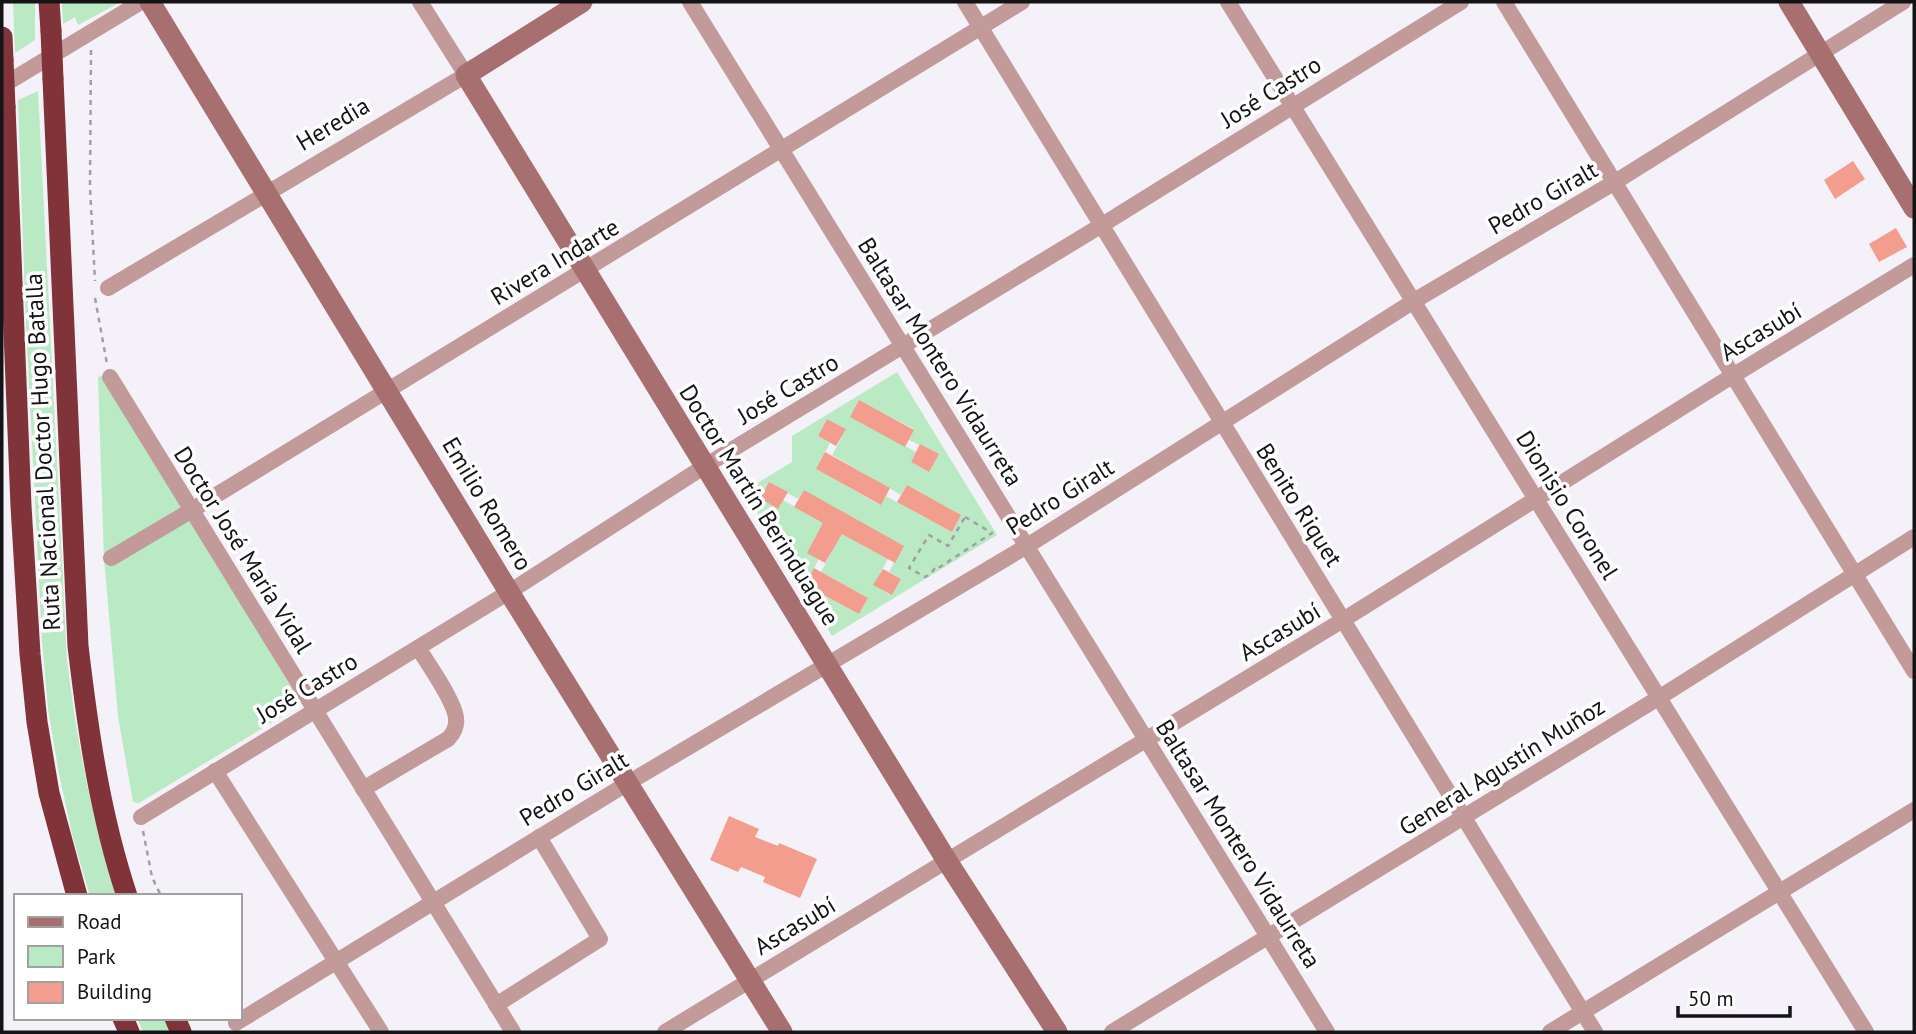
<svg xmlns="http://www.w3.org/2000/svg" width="1916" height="1034" viewBox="0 0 1916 1034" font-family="'PT Sans',sans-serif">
  <rect width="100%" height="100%" fill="#f5f1f9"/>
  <!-- green -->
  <g fill="#b9eac3" fill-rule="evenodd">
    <path d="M 13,2 L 35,2 L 35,40 L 15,53 Z"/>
    <path d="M 62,2 L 121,2 L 78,25 L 75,17 L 63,24 Z"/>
    <path d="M 38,91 L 67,660 C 77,740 91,819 117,896 L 90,896 L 73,838 L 59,774 L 48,709 L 42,640 L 26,324 L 18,100 Z"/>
    <path d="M 897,372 L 997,535 L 832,636 L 744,491 L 792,462 L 792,436 ZM 859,401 L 914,429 L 909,440 L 938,454 L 929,472 L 911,462 L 916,452 L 851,417 ZM 827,419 L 846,429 L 832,455 L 901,495 L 907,485 L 960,515 L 952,532 L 886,496 L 880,505 L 816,469 L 830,443 L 818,436 ZM 769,482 L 798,499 L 804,491 L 903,546 L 889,572 L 901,579 L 892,595 L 874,585 L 888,559 L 783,500 L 778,508 L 760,498 ZM 835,545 L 821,572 L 868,598 L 859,614 L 805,585 L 819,559 Z"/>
    <path d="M 102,376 L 113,390 L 294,692 L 291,709 L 286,714 L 139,803 L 133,802 L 118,716 L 104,559 L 98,377 Z"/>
    <path d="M 137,1018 L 165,1018 L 171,1032 L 143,1032 Z"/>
  </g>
  <!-- building -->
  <g fill="#f39d8e">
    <path d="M 1853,161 L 1865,179 L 1835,199 L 1824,180 Z"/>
    <path d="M 1896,228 L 1907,247 L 1879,262 L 1869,244 Z"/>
    <path d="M 859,400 L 914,430 L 905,447 L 850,417 Z"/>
    <path d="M 827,419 L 846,429 L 836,446 L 818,436 Z"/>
    <path d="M 920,444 L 939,454 L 929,472 L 911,462 Z"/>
    <path d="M 825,452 L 890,488 L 881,505 L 816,469 Z"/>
    <path d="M 769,482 L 788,492 L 778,509 L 760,498 Z"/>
    <path d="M 907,485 L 961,515 L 952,532 L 897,502 Z"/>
    <path d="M 804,490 L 904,546 L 895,563 L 842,534 L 825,563 L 807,553 L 823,523 L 794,507 Z"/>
    <path d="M 814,568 L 868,598 L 859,614 L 805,585 Z"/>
    <path d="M 883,569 L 901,579 L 892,595 L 873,585 Z"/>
    <path d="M 729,816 L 759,829 L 755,837 L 778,846 L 779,843 L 817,859 L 800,898 L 763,882 L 765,877 L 741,867 L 738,872 L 710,860 Z"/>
  </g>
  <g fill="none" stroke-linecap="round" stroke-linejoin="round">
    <!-- path -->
    <g stroke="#a29fa5" stroke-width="2.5" stroke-dasharray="5 5" stroke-linecap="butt">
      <path d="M 91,50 L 90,188 L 95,281"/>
      <path d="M 95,298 L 107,364"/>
      <path d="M 965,517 L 992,533 L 940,567 L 936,566 L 931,574 L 925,577 L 909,568 L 929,535 L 948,546 Z"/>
      <path d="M 143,831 L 152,877 L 161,896"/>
    </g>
    <!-- street -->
    <g stroke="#c29a9a" stroke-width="16">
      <path d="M 690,2 L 1327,1032"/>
      <path d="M 965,2 L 1595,1032"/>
      <path d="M 1228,2 L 1866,1032"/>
      <path d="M 1504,2 L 1914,671"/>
      <path d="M 2,86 L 141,2"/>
      <path d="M 108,288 L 466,75 L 420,2"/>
      <path d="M 110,377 L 513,1032"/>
      <path d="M 111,558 L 192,510 L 1022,2"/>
      <path d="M 215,771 L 381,1032"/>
      <path d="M 363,789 L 448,739 C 455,732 458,723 455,713 C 450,695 429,665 418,648"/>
      <path d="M 141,817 L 509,592 L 705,466 L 1102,225 L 1461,2"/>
      <path d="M 496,1005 L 600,939 L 539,837"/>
      <path d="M 236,1023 L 628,783 L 1027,546 L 1414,301 L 1615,182 L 1903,2"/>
      <path d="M 665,1032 L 1343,620 L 1721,383 L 1914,265"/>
      <path d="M 1112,1032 L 1660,697 L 1914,537"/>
      <path d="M 1550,1032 L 1914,810"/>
    </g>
    <!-- secondary -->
    <g stroke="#a76f6f" stroke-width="21">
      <path d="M 150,2 L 509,592 L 782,1032"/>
      <path d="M 582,2 L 466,75 L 947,861 L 1057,1032"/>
      <path d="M 1789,2 L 1914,208"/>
    </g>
    <!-- highway -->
    <g stroke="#803338" stroke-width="21">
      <path d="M 49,2 L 51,31"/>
      <path d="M 2,37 L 3,60"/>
      <path d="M 53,79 L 78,646 C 88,731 100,815 127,896"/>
      <path d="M 5,107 L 21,506 L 30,654 L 37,722 L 49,793 L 77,896"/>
      <path d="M 123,1018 L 129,1032"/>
      <path d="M 175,1018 L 181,1032"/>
    </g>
    <!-- highway-bridge -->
    <g stroke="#803338" stroke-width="21">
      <path d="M 51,31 L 53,79"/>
      <path d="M 3,60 L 5,107"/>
    </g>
  </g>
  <g text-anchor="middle" stroke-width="7" stroke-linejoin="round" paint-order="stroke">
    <!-- street labels -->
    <g font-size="24" fill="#141316" stroke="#fff">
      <text transform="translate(1271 92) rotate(-32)" y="8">José Castro</text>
      <text transform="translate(333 124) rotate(-31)" y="8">Heredia</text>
      <text transform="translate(1543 198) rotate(-30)" y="8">Pedro Giralt</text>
      <text transform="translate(555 262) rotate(-31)" y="8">Rivera Indarte</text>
      <text transform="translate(1761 332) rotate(-31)" y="8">Ascasubí</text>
      <text transform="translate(940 362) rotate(58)" y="8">Baltasar Montero Vidaurreta</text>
      <text transform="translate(788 389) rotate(-31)" y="8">José Castro</text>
      <text transform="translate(43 452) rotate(-93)" y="8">Ruta Nacional Doctor Hugo Batalla</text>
      <text transform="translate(1060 497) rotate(-32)" y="8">Pedro Giralt</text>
      <text transform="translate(487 504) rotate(59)" y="8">Emilio Romero</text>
      <text transform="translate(759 505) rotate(58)" y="8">Doctor Martín Berinduague</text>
      <text transform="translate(1299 505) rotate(58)" y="8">Benito Riquet</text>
      <text transform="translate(1567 505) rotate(58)" y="8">Dionisio Coronel</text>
      <text transform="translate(243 550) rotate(58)" y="8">Doctor José María Vidal</text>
      <text transform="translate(1280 632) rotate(-31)" y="8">Ascasubí</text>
      <text transform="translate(307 688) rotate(-31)" y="8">José Castro</text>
      <text transform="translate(1502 767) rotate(-32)" y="8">General Agustín Muñoz</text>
      <text transform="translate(574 789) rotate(-31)" y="8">Pedro Giralt</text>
      <text transform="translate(1238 844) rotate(58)" y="8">Baltasar Montero Vidaurreta</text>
      <text transform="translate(795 926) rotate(-31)" y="8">Ascasubí</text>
    </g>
  </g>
  <!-- border -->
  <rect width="1916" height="1034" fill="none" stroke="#141316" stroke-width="7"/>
  <!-- legend -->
  <rect x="14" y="894" width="228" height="126" fill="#ffffff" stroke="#a1a1a2" stroke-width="2"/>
  <rect x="28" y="917" width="35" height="10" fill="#a76f6f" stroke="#a1a1a2" stroke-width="2"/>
  <text x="77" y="929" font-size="21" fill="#141316">Road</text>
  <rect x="28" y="946" width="35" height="21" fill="#b9eac3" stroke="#a1a1a2" stroke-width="2"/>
  <text x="77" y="964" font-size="21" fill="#141316">Park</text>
  <rect x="28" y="982" width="35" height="21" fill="#f39d8e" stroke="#a1a1a2" stroke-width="2"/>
  <text x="77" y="999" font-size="21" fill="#141316">Building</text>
  <!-- scale -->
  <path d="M1678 1006v10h112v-10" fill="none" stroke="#141316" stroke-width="3.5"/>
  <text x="1688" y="1006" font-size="21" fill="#141316" stroke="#ffffff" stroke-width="5" paint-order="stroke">50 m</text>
</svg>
